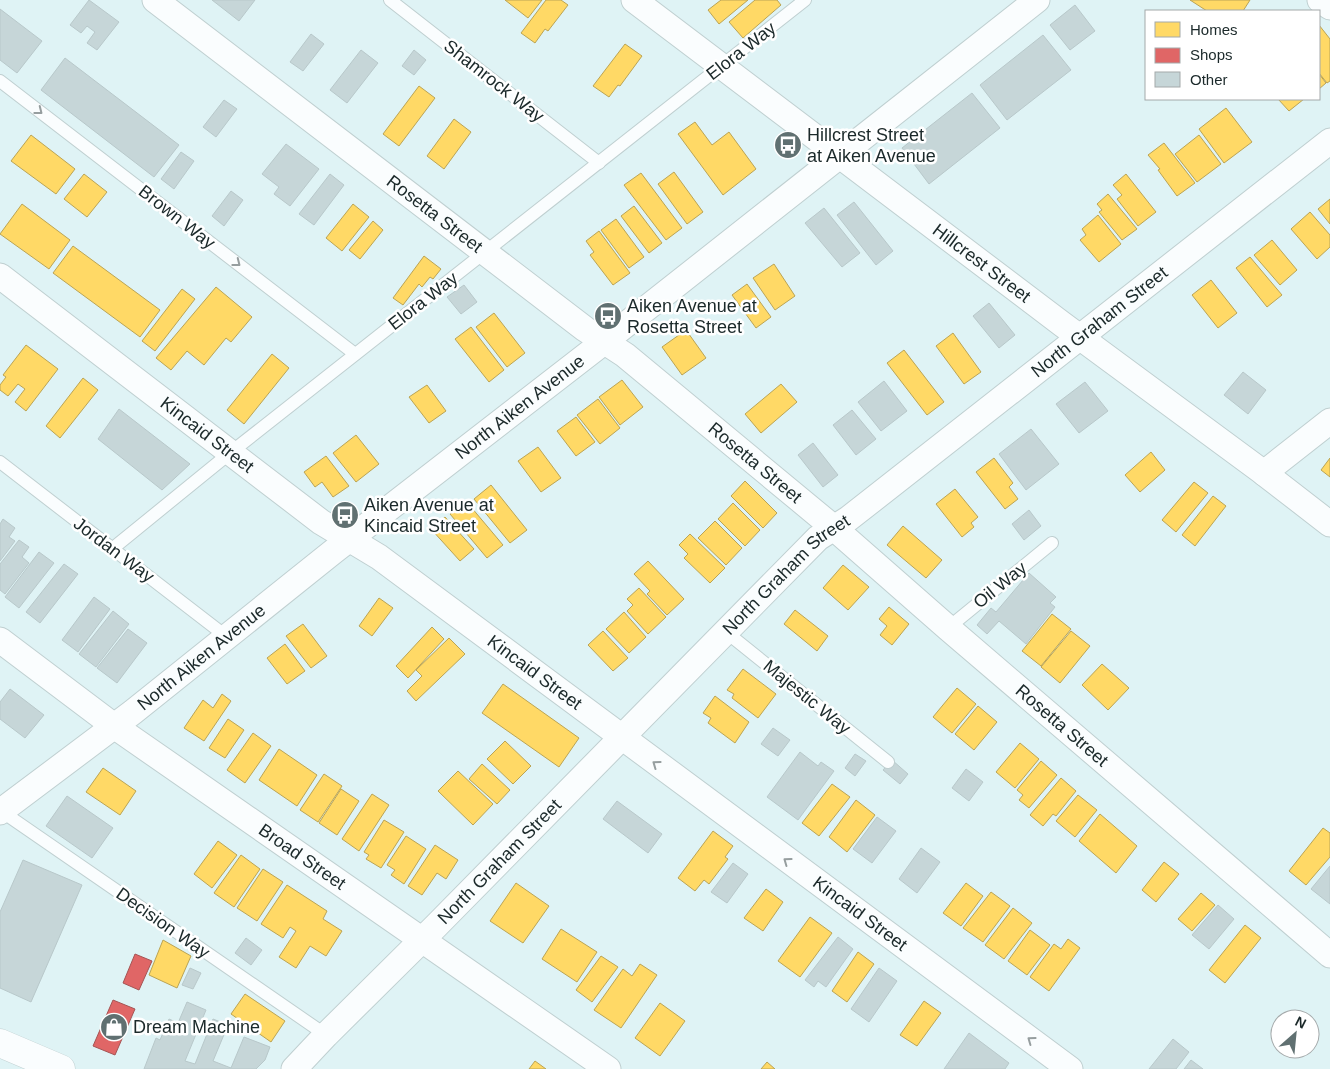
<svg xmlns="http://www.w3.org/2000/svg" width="1330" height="1069" viewBox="0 0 1330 1069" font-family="Helvetica,sans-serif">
  <rect width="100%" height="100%" fill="#dff3f5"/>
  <!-- homes -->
  <g fill="#ffd966" stroke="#bba454">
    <path d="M 505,0 L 542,0 L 528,18 Z"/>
    <path d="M 546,0 L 561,0 L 568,5 L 548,31 L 545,29 L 535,43 L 521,33 Z"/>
    <path d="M 721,0 L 748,0 L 719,24 L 708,10 Z"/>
    <path d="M 755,0 L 777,0 L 781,5 L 743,38 L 729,22 Z"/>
    <path d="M 1190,0 L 1250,0 L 1243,11 L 1207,11 Z"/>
    <path d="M 1319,25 L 1330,39 L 1330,81 L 1327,83 L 1319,73 Z"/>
    <path d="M 625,44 L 642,56 L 620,86 L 618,85 L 609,97 L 593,86 Z"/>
    <path d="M 1319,74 L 1326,83 L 1319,89 Z"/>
    <path d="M 419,86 L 435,98 L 399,146 L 383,134 Z"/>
    <path d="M 1278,99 L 1304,99 L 1289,111 Z"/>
    <path d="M 1226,108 L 1252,142 L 1224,163 L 1199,129 Z"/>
    <path d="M 454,119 L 471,132 L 444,169 L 427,156 Z"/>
    <path d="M 695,122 L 712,145 L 729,132 L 756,169 L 723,195 L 678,134 Z"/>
    <path d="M 31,135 L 75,169 L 56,194 L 11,161 Z"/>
    <path d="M 1199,135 L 1221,164 L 1197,182 L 1175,154 Z"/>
    <path d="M 1164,143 L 1195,183 L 1177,196 L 1158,170 L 1160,169 L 1148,155 Z"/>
    <path d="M 674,172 L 703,212 L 687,224 L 658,184 Z"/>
    <path d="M 641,173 L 682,228 L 666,240 L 624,185 Z"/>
    <path d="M 84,174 L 107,192 L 87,217 L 64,199 Z"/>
    <path d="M 1126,174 L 1156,212 L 1138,226 L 1117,199 L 1122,195 L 1113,185 Z"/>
    <path d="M 1108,194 L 1137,229 L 1122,240 L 1099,212 L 1102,210 L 1097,204 Z"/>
    <path d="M 1330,199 L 1330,224 L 1318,209 Z"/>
    <path d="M 22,204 L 70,240 L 49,269 L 0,234 Z"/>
    <path d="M 353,204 L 369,217 L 342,251 L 326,238 Z"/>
    <path d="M 634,206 L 662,243 L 649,253 L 621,216 Z"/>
    <path d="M 1310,212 L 1330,235 L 1330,247 L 1317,259 L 1291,229 Z"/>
    <path d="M 1098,215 L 1121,244 L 1099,262 L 1080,240 L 1086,235 L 1082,229 Z"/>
    <path d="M 616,219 L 644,257 L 629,268 L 601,230 Z"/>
    <path d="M 373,221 L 383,230 L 360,259 L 349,250 Z"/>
    <path d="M 599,231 L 630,273 L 613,285 L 590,255 L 594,252 L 586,241 Z"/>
    <path d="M 1272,240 L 1297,270 L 1280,285 L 1254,255 Z"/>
    <path d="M 73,246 L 160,310 L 140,337 L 53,273 Z"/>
    <path d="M 424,256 L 441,269 L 433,279 L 430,277 L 422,287 L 419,284 L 403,305 L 393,298 Z"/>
    <path d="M 1250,257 L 1282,295 L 1267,307 L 1236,268 Z"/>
    <path d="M 774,264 L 795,296 L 775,310 L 753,278 Z"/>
    <path d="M 1211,280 L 1237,313 L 1218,328 L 1192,295 Z"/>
    <path d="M 747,284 L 771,317 L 756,328 L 732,295 Z"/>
    <path d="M 216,287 L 252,317 L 231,342 L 226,338 L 204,365 L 187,351 L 171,370 L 156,358 Z"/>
    <path d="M 182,289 L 195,299 L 155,351 L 142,341 Z"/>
    <path d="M 494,313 L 525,353 L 507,367 L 476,327 Z"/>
    <path d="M 471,327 L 504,370 L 489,382 L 455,339 Z"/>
    <path d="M 686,330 L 706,358 L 682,375 L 662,347 Z"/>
    <path d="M 953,333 L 981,372 L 964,384 L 936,346 Z"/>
    <path d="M 26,345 L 58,369 L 26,411 L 15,402 L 25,389 L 18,384 L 8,396 L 0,390 L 0,385 L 6,377 L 3,375 Z"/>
    <path d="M 904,350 L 944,402 L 927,415 L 887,363 Z"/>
    <path d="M 272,354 L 289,368 L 244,424 L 227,410 Z"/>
    <path d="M 83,378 L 98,390 L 60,438 L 46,426 Z"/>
    <path d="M 622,380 L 643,407 L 620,425 L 599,397 Z"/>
    <path d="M 781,384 L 797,402 L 761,433 L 745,414 Z"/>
    <path d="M 427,385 L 446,411 L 429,423 L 409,397 Z"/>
    <path d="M 598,399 L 620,428 L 600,444 L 577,415 Z"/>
    <path d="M 576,417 L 595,442 L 576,456 L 557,431 Z"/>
    <path d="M 356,435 L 379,464 L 356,482 L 333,453 Z"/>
    <path d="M 538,447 L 561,478 L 541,492 L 518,461 Z"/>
    <path d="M 1151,452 L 1165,470 L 1140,492 L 1125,475 Z"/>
    <path d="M 326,456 L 349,486 L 333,497 L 322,482 L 315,487 L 304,472 Z"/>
    <path d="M 994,458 L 1013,483 L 1009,487 L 1018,499 L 1005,509 L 976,472 Z"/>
    <path d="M 1330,458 L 1330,477 L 1321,470 Z"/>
    <path d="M 745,481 L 777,513 L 763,528 L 731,496 Z"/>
    <path d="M 1194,482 L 1208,493 L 1176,532 L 1162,520 Z"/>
    <path d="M 491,485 L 527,530 L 510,543 L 474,499 Z"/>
    <path d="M 955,489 L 978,517 L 971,523 L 974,527 L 962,537 L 936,504 Z"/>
    <path d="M 1213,496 L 1226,506 L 1195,546 L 1182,535 Z"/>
    <path d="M 466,501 L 503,545 L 487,558 L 450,514 Z"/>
    <path d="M 733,503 L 760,530 L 745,546 L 718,519 Z"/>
    <path d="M 445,517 L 474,549 L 460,561 L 431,529 Z"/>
    <path d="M 715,521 L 742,548 L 726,565 L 698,538 Z"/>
    <path d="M 903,526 L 942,560 L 926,578 L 887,545 Z"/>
    <path d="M 690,534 L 725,568 L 710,583 L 684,558 L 688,554 L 679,545 Z"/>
    <path d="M 648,561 L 684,599 L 667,615 L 647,594 L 650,591 L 634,574 Z"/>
    <path d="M 843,565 L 869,587 L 848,610 L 823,588 Z"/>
    <path d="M 639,588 L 666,617 L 648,634 L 627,611 L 633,605 L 627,599 Z"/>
    <path d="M 379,598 L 393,608 L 372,636 L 359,626 Z"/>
    <path d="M 889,607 L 909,624 L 892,645 L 880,635 L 887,626 L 879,619 Z"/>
    <path d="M 795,610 L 828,636 L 817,651 L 784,624 Z"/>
    <path d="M 624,612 L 646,637 L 629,653 L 606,629 Z"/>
    <path d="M 1052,614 L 1071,629 L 1041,666 L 1022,651 Z"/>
    <path d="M 303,624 L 327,656 L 311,668 L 286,636 Z"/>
    <path d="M 432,627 L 444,639 L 408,678 L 396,666 Z"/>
    <path d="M 603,631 L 628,658 L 613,671 L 588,645 Z"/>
    <path d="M 1071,631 L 1090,646 L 1060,683 L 1041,667 Z"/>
    <path d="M 449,638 L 465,654 L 416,701 L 407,691 L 422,676 L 416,670 Z"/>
    <path d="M 285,644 L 305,671 L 287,684 L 267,658 Z"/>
    <path d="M 1102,664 L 1129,688 L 1108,710 L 1082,685 Z"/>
    <path d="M 743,669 L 776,694 L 758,718 L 732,698 L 734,694 L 727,690 Z"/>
    <path d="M 503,684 L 579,738 L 559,767 L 482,713 Z"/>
    <path d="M 957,688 L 976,704 L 952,733 L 933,717 Z"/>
    <path d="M 222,694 L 231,701 L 204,741 L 184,728 L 203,700 L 213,708 Z"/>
    <path d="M 715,696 L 749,722 L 735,743 L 708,723 L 711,718 L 703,713 Z"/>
    <path d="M 978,706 L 997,722 L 974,750 L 955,734 Z"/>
    <path d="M 228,719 L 244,730 L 225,758 L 209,748 Z"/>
    <path d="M 253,733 L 271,746 L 245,783 L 227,770 Z"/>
    <path d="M 505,741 L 531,766 L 513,784 L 487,759 Z"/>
    <path d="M 1020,743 L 1039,759 L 1015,788 L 996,772 Z"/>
    <path d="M 279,749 L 317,775 L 297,806 L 259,780 Z"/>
    <path d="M 1041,761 L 1057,775 L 1029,808 L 1019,800 L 1023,795 L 1017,790 Z"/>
    <path d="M 482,764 L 510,790 L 497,804 L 469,779 Z"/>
    <path d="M 103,768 L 136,791 L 120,815 L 86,792 Z"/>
    <path d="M 458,771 L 493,804 L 473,825 L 438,791 Z"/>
    <path d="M 324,774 L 342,786 L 318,822 L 300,810 Z"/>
    <path d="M 1061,778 L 1076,791 L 1056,816 L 1053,814 L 1043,826 L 1030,815 Z"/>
    <path d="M 832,784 L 850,797 L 819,836 L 802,823 Z"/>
    <path d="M 341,789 L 359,801 L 337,835 L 319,823 Z"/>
    <path d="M 372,794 L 389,805 L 359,851 L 342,839 Z"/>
    <path d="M 1078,795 L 1097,810 L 1075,837 L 1056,821 Z"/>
    <path d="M 856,800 L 875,815 L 847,852 L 829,837 Z"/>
    <path d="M 1100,814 L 1137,846 L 1116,873 L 1079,841 Z"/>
    <path d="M 384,820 L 404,832 L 381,868 L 366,859 L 369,855 L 364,852 Z"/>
    <path d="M 1323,828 L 1330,833 L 1330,857 L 1306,885 L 1289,871 Z"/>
    <path d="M 713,831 L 733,846 L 725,857 L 728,859 L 709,884 L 704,880 L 695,891 L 678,878 Z"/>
    <path d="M 406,836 L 426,849 L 404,884 L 391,875 L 395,870 L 387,865 Z"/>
    <path d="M 218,841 L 237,855 L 212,888 L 194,874 Z"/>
    <path d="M 435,845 L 458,860 L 446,879 L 437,873 L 422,895 L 408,886 Z"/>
    <path d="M 241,855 L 260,869 L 234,907 L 214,893 Z"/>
    <path d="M 1164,862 L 1179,874 L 1156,902 L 1142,890 Z"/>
    <path d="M 263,869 L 283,882 L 257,921 L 237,908 Z"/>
    <path d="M 516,883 L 549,906 L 523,943 L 490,921 Z"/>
    <path d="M 966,883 L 983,896 L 961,926 L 943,913 Z"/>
    <path d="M 287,885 L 327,911 L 323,919 L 342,931 L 326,956 L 310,946 L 296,968 L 279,957 L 296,931 L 290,927 L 283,938 L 261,924 Z"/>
    <path d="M 766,889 L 783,902 L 763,931 L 744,918 Z"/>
    <path d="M 991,892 L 1010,906 L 983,942 L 963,928 Z"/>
    <path d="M 1201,893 L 1215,905 L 1192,931 L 1178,919 Z"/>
    <path d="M 1013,908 L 1032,923 L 1004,959 L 985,945 Z"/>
    <path d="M 810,917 L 832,933 L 800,977 L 778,961 Z"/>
    <path d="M 1245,925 L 1261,938 L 1225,983 L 1209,970 Z"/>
    <path d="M 561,929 L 597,952 L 577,982 L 542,959 Z"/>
    <path d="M 1030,930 L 1050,945 L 1027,975 L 1008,961 Z"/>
    <path d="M 1068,939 L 1080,948 L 1049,991 L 1030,977 L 1054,944 L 1061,949 Z"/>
    <path d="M 163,940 L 191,956 L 177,988 L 149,975 Z"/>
    <path d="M 858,952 L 874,964 L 847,1002 L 832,991 Z"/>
    <path d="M 601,956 L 618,967 L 592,1002 L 576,990 Z"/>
    <path d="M 640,964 L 657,975 L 621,1028 L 594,1010 L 623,969 L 632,976 Z"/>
    <path d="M 245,994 L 285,1021 L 271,1042 L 231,1014 Z"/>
    <path d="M 924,1001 L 941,1013 L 917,1046 L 900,1035 Z"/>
    <path d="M 660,1003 L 685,1021 L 660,1056 L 635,1038 Z"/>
    <path d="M 535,1061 L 546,1069 L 529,1069 Z"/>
    <path d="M 767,1062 L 775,1069 L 761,1069 Z"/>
  </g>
  <!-- shops -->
  <g fill="#e06666" stroke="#a55454">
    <path d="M 135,954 L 152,961 L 139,990 L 123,983 Z"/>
    <path d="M 113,1000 L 135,1009 L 115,1055 L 93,1046 Z"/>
  </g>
  <!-- building -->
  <g fill="#c6d6d8" stroke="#b8c8ca">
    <path d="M 89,0 L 119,22 L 97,50 L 87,43 L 95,32 L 87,26 L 81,33 L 70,25 Z"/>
    <path d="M 212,0 L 255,0 L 239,21 Z"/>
    <path d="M 1075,5 L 1095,31 L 1070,50 L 1050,25 Z"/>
    <path d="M 0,9 L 42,41 L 17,73 L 0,60 Z"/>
    <path d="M 311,34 L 324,44 L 303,71 L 290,62 Z"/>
    <path d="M 1043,35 L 1071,70 L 1007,120 L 980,85 Z"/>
    <path d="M 361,50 L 378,63 L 347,103 L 330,90 Z"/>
    <path d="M 414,50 L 426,60 L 414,75 L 402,66 Z"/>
    <path d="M 65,58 L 179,145 L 154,177 L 41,90 Z"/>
    <path d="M 972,93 L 1000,128 L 929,184 L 902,148 Z"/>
    <path d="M 224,100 L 237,109 L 216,137 L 203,127 Z"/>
    <path d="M 286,144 L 319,169 L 290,206 L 274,194 L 279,187 L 262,174 Z"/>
    <path d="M 181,152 L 194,161 L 174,189 L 161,179 Z"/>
    <path d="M 330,174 L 344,185 L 314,225 L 299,214 Z"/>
    <path d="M 231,191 L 243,200 L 224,226 L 212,216 Z"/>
    <path d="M 854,202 L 893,251 L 876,265 L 837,215 Z"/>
    <path d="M 824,208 L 860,253 L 842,267 L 805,223 Z"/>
    <path d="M 464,285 L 477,302 L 461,314 L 447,297 Z"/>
    <path d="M 989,303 L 1015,335 L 999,348 L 973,316 Z"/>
    <path d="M 1243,372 L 1266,390 L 1248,414 L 1224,395 Z"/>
    <path d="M 884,381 L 907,411 L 881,431 L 858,402 Z"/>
    <path d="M 1085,382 L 1108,411 L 1079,433 L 1056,404 Z"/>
    <path d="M 119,409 L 190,464 L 162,490 L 98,439 Z"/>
    <path d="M 852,410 L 876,439 L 856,455 L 833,425 Z"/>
    <path d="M 1031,429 L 1059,464 L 1026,490 L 999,454 Z"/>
    <path d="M 813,443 L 838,475 L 823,487 L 798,455 Z"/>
    <path d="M 1029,510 L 1041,526 L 1024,540 L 1012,524 Z"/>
    <path d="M 3,519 L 15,528 L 9,537 L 15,541 L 0,561 L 0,524 Z"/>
    <path d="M 19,540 L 29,547 L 22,557 L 29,563 L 5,594 L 0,590 L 0,564 Z"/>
    <path d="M 39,552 L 54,563 L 19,608 L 5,597 Z"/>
    <path d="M 64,564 L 78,574 L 40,623 L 26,612 Z"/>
    <path d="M 1029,573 L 1056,597 L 1050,603 L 1055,607 L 1026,644 L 999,621 L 987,634 L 977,625 L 991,608 L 996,612 Z"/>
    <path d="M 94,597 L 110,609 L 78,652 L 62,640 Z"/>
    <path d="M 113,611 L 129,624 L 96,667 L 79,654 Z"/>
    <path d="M 128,629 L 147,643 L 117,683 L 97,668 Z"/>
    <path d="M 10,689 L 44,715 L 25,738 L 0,719 L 0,702 Z"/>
    <path d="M 773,728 L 790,740 L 778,756 L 761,744 Z"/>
    <path d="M 800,752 L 818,766 L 821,762 L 834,771 L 798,820 L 767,797 Z"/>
    <path d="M 855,754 L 866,761 L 855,776 L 845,768 Z"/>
    <path d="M 892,760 L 908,774 L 900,784 L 883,770 Z"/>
    <path d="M 966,769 L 983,782 L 969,801 L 952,788 Z"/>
    <path d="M 67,796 L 113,828 L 92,858 L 46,826 Z"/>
    <path d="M 617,801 L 662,834 L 648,853 L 603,819 Z"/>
    <path d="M 877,817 L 896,831 L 872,863 L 853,849 Z"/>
    <path d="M 921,848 L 940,862 L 917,893 L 899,879 Z"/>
    <path d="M 23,860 L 82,885 L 31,1002 L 0,988 L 0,912 Z"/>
    <path d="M 733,863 L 748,874 L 727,903 L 711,892 Z"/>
    <path d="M 1330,866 L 1330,904 L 1311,889 Z"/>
    <path d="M 1218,905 L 1234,919 L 1209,949 L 1192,935 Z"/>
    <path d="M 838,937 L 853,949 L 826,987 L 818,981 L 814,987 L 805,980 Z"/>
    <path d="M 246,938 L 262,950 L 251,965 L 235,953 Z"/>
    <path d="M 190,968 L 201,973 L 193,989 L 182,985 Z"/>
    <path d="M 879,968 L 897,981 L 869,1022 L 851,1009 Z"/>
    <path d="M 187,1002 L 206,1010 L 185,1061 L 195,1064 L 213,1019 L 228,1025 L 213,1061 L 231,1068 L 244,1037 L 270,1047 L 265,1060 L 256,1069 L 144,1069 L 156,1038 L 160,1040 L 169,1019 L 178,1023 Z"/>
    <path d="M 969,1033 L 1009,1063 L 1005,1069 L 944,1069 Z"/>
    <path d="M 1173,1039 L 1189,1052 L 1176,1069 L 1149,1069 Z"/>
    <path d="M 1191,1060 L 1203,1069 L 1184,1069 Z"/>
  </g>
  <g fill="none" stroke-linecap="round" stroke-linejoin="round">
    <!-- lane casing -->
    <g stroke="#bfcfd0" stroke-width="14">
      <g id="lane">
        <path d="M 390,0 L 599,163"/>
        <path d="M 0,81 L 355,354"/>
        <path d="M 0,462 L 227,637"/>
        <path d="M 112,549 L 230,453 L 805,0"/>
        <path d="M 948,628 L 1052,543"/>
        <path d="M 726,632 L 888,762"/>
        <path d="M 1,811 L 326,1035"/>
      </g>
    </g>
    <!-- street casing -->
    <g stroke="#bfcfd0" stroke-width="27">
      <g id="street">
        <path id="s1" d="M 155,0 L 585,329 L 625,355 L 834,528 L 948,628 L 1330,955"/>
        <path id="s2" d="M 634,0 L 1062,324 L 1264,473 L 1330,524"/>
        <path d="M 1320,0 L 1330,7"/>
        <path id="s3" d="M 0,276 L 321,522 L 379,557 L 1070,1069"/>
        <path d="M 1264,473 L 1330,421"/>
        <path id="s4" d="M 0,640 L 114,726 L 608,1069"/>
        <path id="s5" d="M 0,812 L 133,712 L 334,551 L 605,341 L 1037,0"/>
        <path id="s6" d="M 294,1069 L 326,1035 L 436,926 L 818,538 L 848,519 L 1330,141"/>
      </g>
    </g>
    <!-- primary casing -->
    <g stroke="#bfcfd0" stroke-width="29">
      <path id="primary" d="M 0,1043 L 61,1069"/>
    </g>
    <!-- lane -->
    <use href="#lane" stroke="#fafdfe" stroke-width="12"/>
    <!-- street -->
    <use href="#street" stroke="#fafdfe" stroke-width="25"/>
    <!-- primary -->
    <use href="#primary" stroke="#fafdfe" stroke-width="28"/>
  </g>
  <!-- one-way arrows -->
  <defs><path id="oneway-chevron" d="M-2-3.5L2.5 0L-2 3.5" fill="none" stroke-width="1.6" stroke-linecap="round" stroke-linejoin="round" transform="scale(1.25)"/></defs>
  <g stroke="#969e9f">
    <use href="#oneway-chevron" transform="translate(39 111) rotate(38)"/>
    <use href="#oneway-chevron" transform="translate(237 263) rotate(38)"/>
    <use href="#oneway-chevron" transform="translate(656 764) rotate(-144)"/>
    <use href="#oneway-chevron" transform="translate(787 861) rotate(-144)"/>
    <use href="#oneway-chevron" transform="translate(1031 1040) rotate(-144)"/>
  </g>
  <!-- icons -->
  <defs>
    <g id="bus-disc" transform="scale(1.4375)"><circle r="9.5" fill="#607071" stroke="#fff"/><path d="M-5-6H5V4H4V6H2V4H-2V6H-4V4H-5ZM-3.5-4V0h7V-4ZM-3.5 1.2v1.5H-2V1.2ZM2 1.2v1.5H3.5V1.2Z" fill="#fff"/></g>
    <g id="shop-disc" transform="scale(1.4375)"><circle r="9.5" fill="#607071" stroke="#fff"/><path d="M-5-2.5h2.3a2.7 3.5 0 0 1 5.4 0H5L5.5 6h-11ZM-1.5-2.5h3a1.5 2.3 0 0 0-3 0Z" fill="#fff"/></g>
  </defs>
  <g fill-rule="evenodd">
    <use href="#bus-disc" x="788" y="145"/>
    <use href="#bus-disc" x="608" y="316"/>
    <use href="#bus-disc" x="345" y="515"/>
    <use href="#shop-disc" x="114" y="1027"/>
  </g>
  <g text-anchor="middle" stroke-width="5" stroke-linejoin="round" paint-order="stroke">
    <!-- street labels -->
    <g font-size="18" fill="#1b292a" stroke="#fff">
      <text transform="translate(741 51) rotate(-38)" y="6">Elora Way</text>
      <text transform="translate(494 81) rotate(38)" y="6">Shamrock Way</text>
      <text dy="6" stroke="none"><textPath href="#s1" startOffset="352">Rosetta Street</textPath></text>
      <text transform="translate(177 217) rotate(38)" y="6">Brown Way</text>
      <text dy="6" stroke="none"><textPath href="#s2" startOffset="436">Hillcrest Street</textPath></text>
      <text transform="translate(423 301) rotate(-38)" y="6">Elora Way</text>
      <text dy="6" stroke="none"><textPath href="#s6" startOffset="1101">North Graham Street</textPath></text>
      <text dy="6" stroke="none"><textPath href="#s5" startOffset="659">North Aiken Avenue</textPath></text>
      <text dy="6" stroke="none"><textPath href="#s3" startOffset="261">Kincaid Street</textPath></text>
      <text dy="6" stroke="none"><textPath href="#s1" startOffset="758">Rosetta Street</textPath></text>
      <text transform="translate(114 550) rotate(37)" y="6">Jordan Way</text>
      <text dy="6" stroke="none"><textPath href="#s6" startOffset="698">North Graham Street</textPath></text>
      <text transform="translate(1000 585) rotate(-39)" y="6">Oil Way</text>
      <text dy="6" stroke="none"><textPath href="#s5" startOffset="254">North Aiken Avenue</textPath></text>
      <text dy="6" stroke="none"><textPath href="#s3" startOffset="666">Kincaid Street</textPath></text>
      <text transform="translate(807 697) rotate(39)" y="6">Majestic Way</text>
      <text dy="6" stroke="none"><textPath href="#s1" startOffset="1162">Rosetta Street</textPath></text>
      <text dy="6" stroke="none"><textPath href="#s4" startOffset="372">Broad Street</textPath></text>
      <text dy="6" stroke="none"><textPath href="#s6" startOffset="292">North Graham Street</textPath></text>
      <text dy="6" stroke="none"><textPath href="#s3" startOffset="1071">Kincaid Street</textPath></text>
      <text transform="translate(163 923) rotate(35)" y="6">Decision Way</text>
    </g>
    <!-- poi labels -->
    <g font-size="18" fill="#1b292a" stroke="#fff" text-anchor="start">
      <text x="807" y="141">Hillcrest Street<tspan x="807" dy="21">at Aiken Avenue</tspan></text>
      <text x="627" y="312">Aiken Avenue at<tspan x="627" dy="21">Rosetta Street</tspan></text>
      <text x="364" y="511">Aiken Avenue at<tspan x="364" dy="21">Kincaid Street</tspan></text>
      <text x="133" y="1033">Dream Machine</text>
    </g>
  </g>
  <!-- legend -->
  <rect x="1145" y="10" width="175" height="90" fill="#ffffff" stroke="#a4a9aa"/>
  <rect x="1155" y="22" width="25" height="15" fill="#ffd966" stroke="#a4a9aa"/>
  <text x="1190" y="35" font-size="15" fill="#1b292a">Homes</text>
  <rect x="1155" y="48" width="25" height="15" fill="#e06666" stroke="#a4a9aa"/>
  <text x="1190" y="60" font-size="15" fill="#1b292a">Shops</text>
  <rect x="1155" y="72" width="25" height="15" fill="#c6d6d8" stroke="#a4a9aa"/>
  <text x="1190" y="85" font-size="15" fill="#1b292a">Other</text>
  <!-- north arrow -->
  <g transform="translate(1295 1034) rotate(27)"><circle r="24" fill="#ffffff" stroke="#a4a9aa"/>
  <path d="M0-4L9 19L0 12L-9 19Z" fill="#607071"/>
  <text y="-8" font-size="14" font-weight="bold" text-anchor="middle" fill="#1b292a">N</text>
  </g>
</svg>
